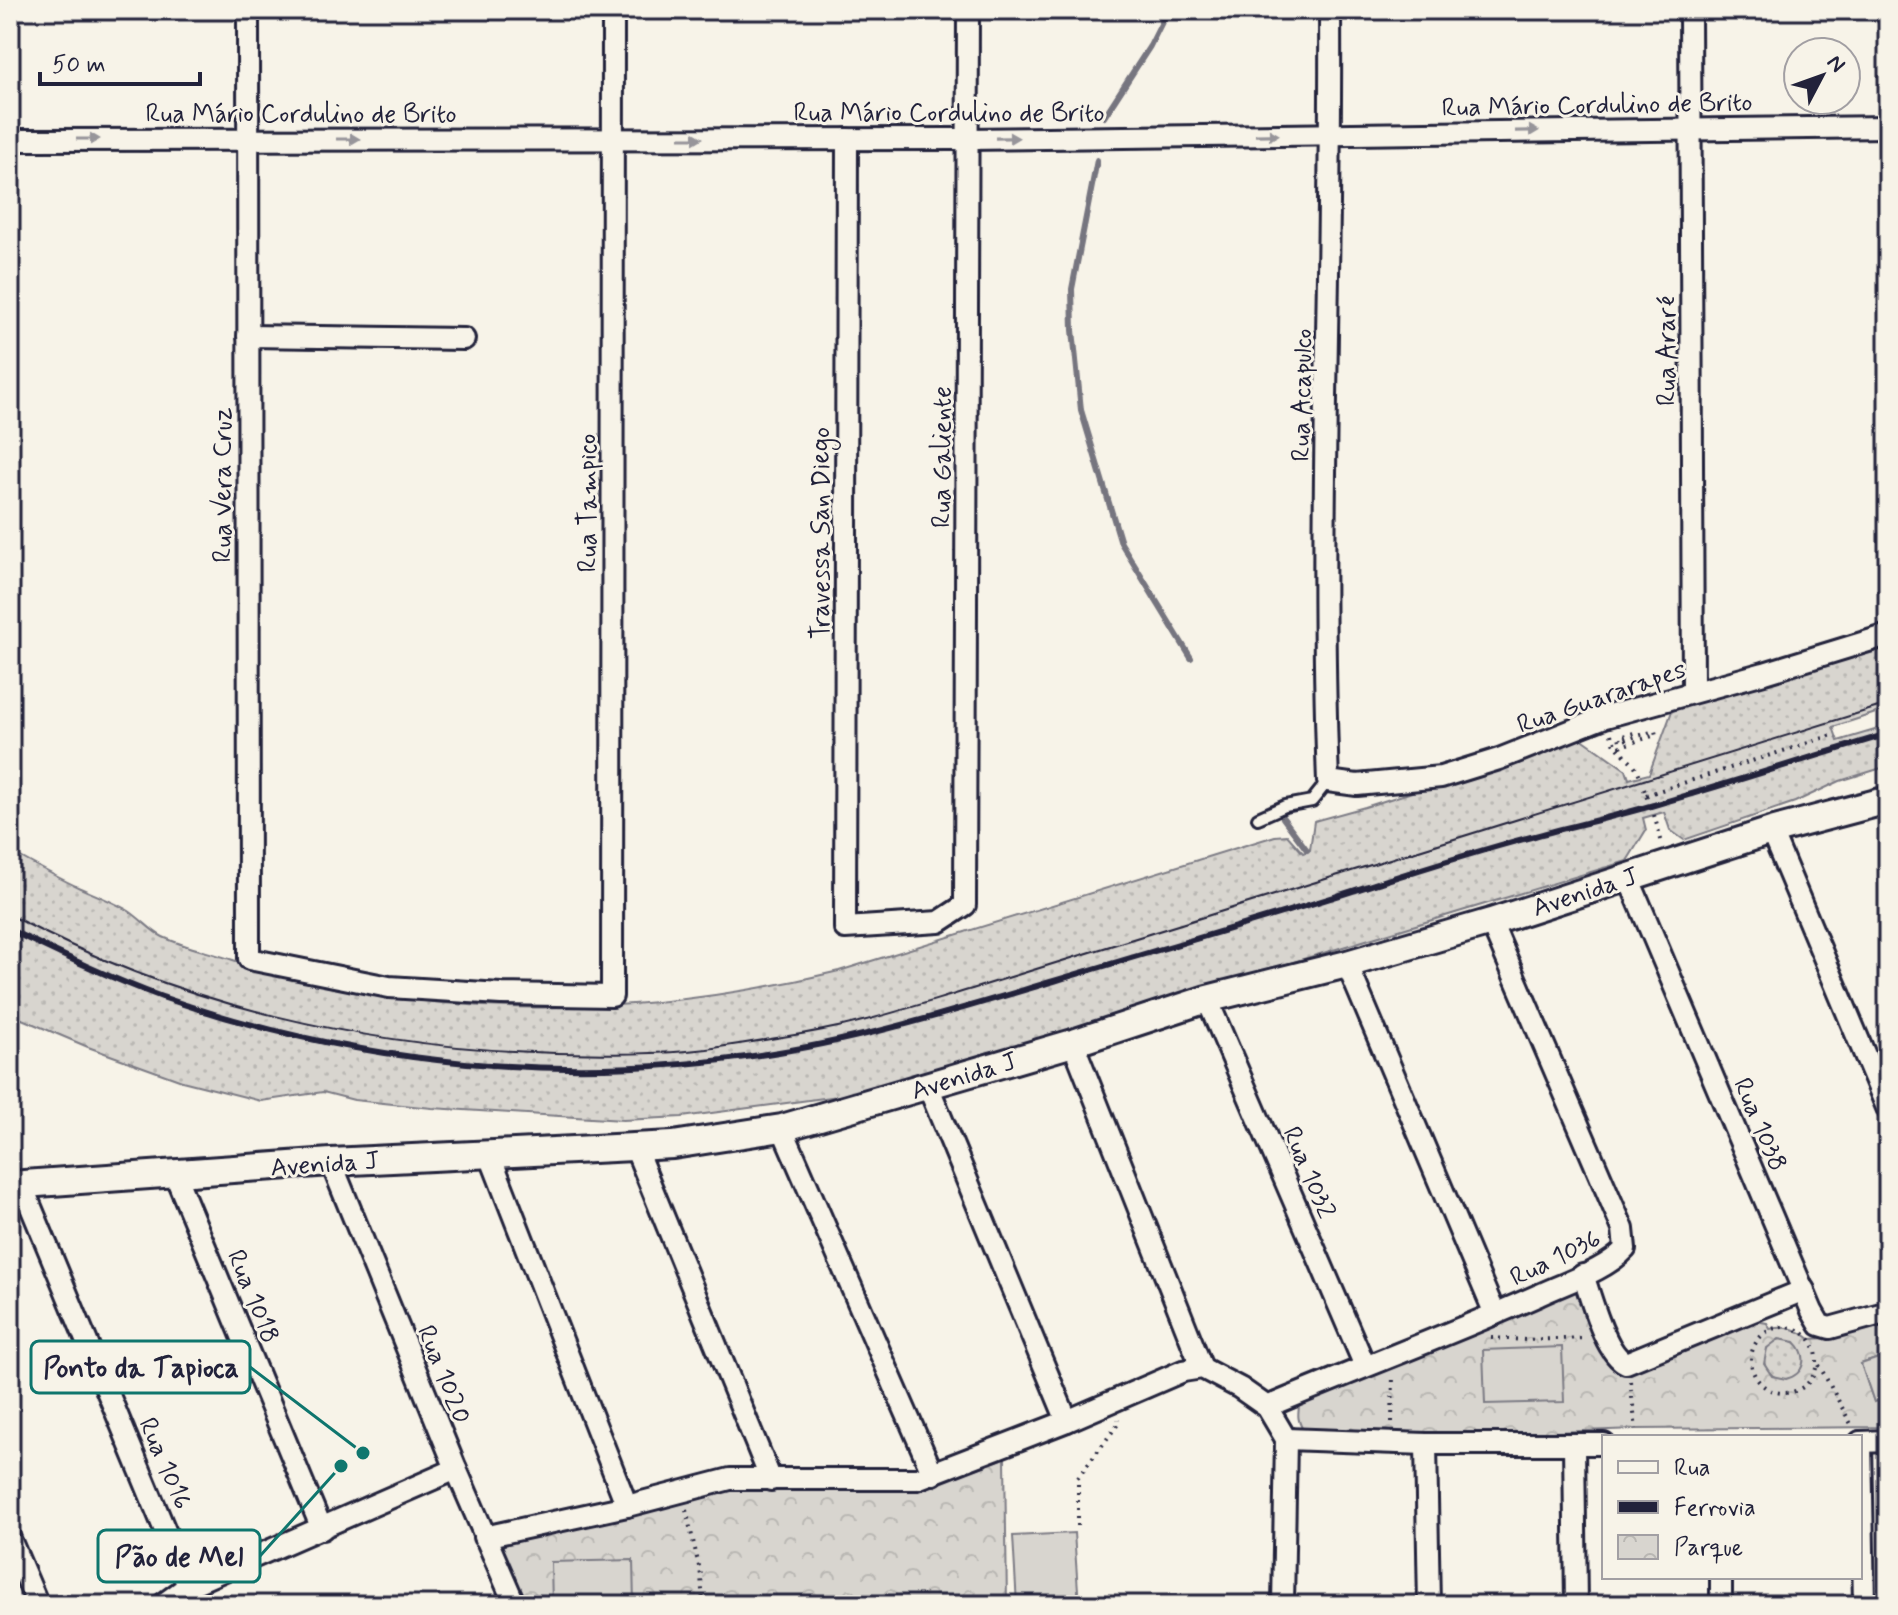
<svg xmlns="http://www.w3.org/2000/svg" width="1898" height="1615" viewBox="0 0 1898 1615" font-family="Mynerve,sans-serif">
  <defs>
    <pattern id="grass-dots" width="8" height="8" patternUnits="userSpaceOnUse" patternTransform="scale(2)"><rect width="8" height="8" fill="#d8d5cf"/><path d="M2 2h.1M6 6h.1" fill="none" stroke="#b9b7b3" stroke-width="1.8" stroke-linecap="round"/></pattern>
    <pattern id="park-crowns" width="20" height="18" patternUnits="userSpaceOnUse" patternTransform="scale(2)"><rect width="20" height="18" fill="#d8d5cf"/><path d="M2 6a3 3 0 1 1 6 0M12 15a3 3 0 1 1 6 0" fill="none" stroke="#b9b7b3"/></pattern>
  </defs>
  <rect width="100%" height="100%" fill="#f7f3e8"/>
  <filter id="ink" filterUnits="userSpaceOnUse"><feTurbulence type="fractalNoise" baseFrequency=".0125" numOctaves="2"/><feDisplacementMap in="SourceGraphic" scale="16" xChannelSelector="R" yChannelSelector="G"/><feConvolveMatrix kernelMatrix="1 2 1 2 8 2 1 2 1" color-interpolation-filters="sRGB"/></filter>
  <g filter="url(#ink)">
    <!-- grass -->
    <g fill="url(#grass-dots)" stroke="#7d7c85" stroke-width="2">
      <path d="M 1888,643 L 1888,709 L 1833,727 L 1838,741 L 1888,726 L 1888,766 L 1840,781 L 1795,802 L 1684,840 L 1670,830 L 1664,812 L 1643,818 L 1646,830 L 1627,861 L 861,1093 L 682,1117 L 623,1120 L 432,1108 L 354,1100 L 323,1092 L 261,1101 L 182,1081 L 88,1047 L 10,1014 L 10,851 C 33,864 56,877 80,888 C 96,895 114,902 129,911 C 141,919 151,931 163,937 C 184,947 210,952 233,960 C 427,1024 642,1019 839,971 L 1275,836 L 1287,835 L 1303,853 L 1310,850 L 1314,821 L 1365,807 L 1581,738 L 1626,770 L 1629,779 L 1649,774 L 1672,711 Z"/>
      <circle cx="1784" cy="1359" r="20"/>
    </g>
    <!-- park -->
    <g fill="url(#park-crowns)" stroke="#7d7c85" stroke-width="2" fill-rule="evenodd">
      <path d="M 1576,1287 L 1582,1291 L 1613,1367 L 1620,1369 L 1744,1319 L 1767,1323 L 1770,1329 C 1787,1326 1796,1328 1810,1339 L 1826,1338 L 1888,1318 L 1888,1355 L 1861,1364 L 1874,1402 L 1888,1398 L 1888,1427 L 1636,1429 L 1392,1438 L 1307,1435 C 1297,1423 1297,1415 1300,1401 ZM 1779,1339 L 1795,1342 C 1809,1356 1805,1374 1786,1379 L 1772,1376 L 1764,1364 L 1767,1348 Z"/>
      <path d="M 1005,1458 L 1007,1605 L 523,1605 L 499,1553 L 505,1539 L 718,1488 L 926,1487 Z"/>
    </g>
    <!-- pitch -->
    <g fill="#d8d5cf" stroke="#7d7c85" stroke-width="2">
      <path d="M 1562,1347 L 1564,1402 L 1485,1404 L 1483,1350 Z"/>
      <path d="M 1888,1355 L 1888,1398 L 1874,1402 L 1861,1364 Z"/>
      <path d="M 1074,1533 L 1079,1605 L 1017,1605 L 1013,1536 Z"/>
      <path d="M 633,1560 L 634,1605 L 552,1605 L 551,1562 Z"/>
    </g>
    <g fill="none" stroke-linecap="round" stroke-linejoin="round">
      <!-- stream -->
      <g stroke="#76747f" stroke-width="6">
        <path d="M 1104,117 L 1150,46 L 1168,10"/>
        <path d="M 1097,160 L 1072,289 L 1073,330 L 1081,410 L 1121,543 L 1191,658"/>
        <path d="M 1283,818 L 1307,850"/>
      </g>
      <!-- service casing -->
      <g stroke="#22223b" stroke-width="16">
        <path id="service" d="M 1258,818 L 1285,806 L 1312,801 L 1328,781"/>
      </g>
      <!-- minor casing -->
      <g stroke="#22223b" stroke-width="26">
        <g id="minor">
          <path d="M 248,10 L 249,959 L 389,987 L 501,994 L 612,996 L 613,10"/>
          <path d="M 1330,10 C 1332,267 1318,524 1328,781 L 1357,785 L 1441,777 L 1499,759 L 1605,717 L 1764,673 L 1888,635"/>
          <path d="M 1690,10 L 1693,691"/>
          <path d="M 847,139 L 845,928 L 939,922 L 965,905 L 968,10"/>
          <path d="M 10,140 L 968,139 L 1888,127"/>
          <path d="M 248,336 L 464,339"/>
          <path d="M 1771,831 L 1888,1110"/>
          <path d="M 1628,877 L 1812,1311 L 1820,1325 L 1830,1328 L 1888,1312"/>
          <path d="M 1347,964 L 1495,1314"/>
          <path d="M 1207,999 L 1365,1366"/>
          <path d="M 1073,1043 L 1202,1368"/>
          <path d="M 928,1086 L 1067,1421"/>
          <path d="M 782,1128 L 933,1474"/>
          <path d="M 635,1147 L 771,1480"/>
          <path d="M 489,1153 L 627,1506"/>
          <path d="M 331,1162 L 456,1469 L 515,1605"/>
          <path d="M 174,1172 L 322,1529"/>
          <path d="M 21,1183 L 188,1586"/>
          <path d="M 1583,1275 C 1591,1297 1605,1354 1626,1363 L 1804,1290"/>
          <path d="M 1267,1407 C 1357,1369 1449,1335 1539,1295 C 1566,1282 1605,1271 1625,1249 L 1623,1229 L 1491,922"/>
          <path d="M 1286,1439 L 1426,1444 L 1604,1444"/>
          <path d="M 1860,1442 L 1888,1441"/>
          <path d="M 1861,1442 L 1864,1605"/>
          <path d="M 1426,1444 L 1429,1605"/>
          <path d="M 1574,1444 L 1576,1605"/>
          <path d="M 484,1537 L 627,1506 L 730,1479 L 917,1479 L 1067,1421 L 1183,1371 L 1202,1368 L 1240,1388 L 1267,1407 L 1286,1439 L 1283,1605"/>
          <path d="M 10,1539 L 38,1605"/>
          <path d="M 1721,1577 L 1721,1605"/>
          <path d="M 162,1605 L 188,1586 L 456,1469"/>
        </g>
      </g>
      <!-- tertiary casing -->
      <g stroke="#22223b" stroke-width="32">
        <path id="tertiary" d="M 10,1185 L 331,1162 L 673,1145 L 782,1128 L 1073,1043 L 1207,999 L 1347,964 L 1491,922 L 1771,831 L 1888,800"/>
      </g>
      <!-- path -->
      <g stroke="#22223b" stroke-width="4" stroke-dasharray="2 6" stroke-linecap="butt">
        <path d="M 1611,734 C 1616,754 1633,756 1640,776"/>
        <path d="M 1625,755 L 1621,746 L 1656,735 L 1655,731 L 1620,741 L 1619,737 L 1634,733"/>
        <path d="M 1644,789 L 1648,801"/>
        <path d="M 1646,795 L 1836,734"/>
        <path d="M 1654,815 L 1662,843"/>
        <circle cx="1784" cy="1360" r="33"/>
        <path d="M 1491,1338 L 1526,1340 L 1586,1338"/>
        <path d="M 1819,1365 L 1851,1424"/>
        <path d="M 1630,1381 L 1636,1429"/>
        <path d="M 1392,1422 L 1393,1375"/>
        <path d="M 686,1510 L 701,1575 L 703,1605"/>
        <path d="M 1078,1526 L 1078,1478 L 1118,1424 L 1118,1419"/>
      </g>
      <!-- service -->
      <use href="#service" stroke="#f7f3e8" stroke-width="10"/>
      <!-- minor -->
      <use href="#minor" stroke="#f7f3e8" stroke-width="20"/>
      <!-- tertiary -->
      <use href="#tertiary" stroke="#f7f3e8" stroke-width="26"/>
      <!-- tram -->
      <path stroke="#22223b" stroke-width="2" d="M 10,915 C 178,1005 366,1048 556,1053 C 606,1054 657,1055 707,1049 C 750,1042 795,1036 838,1027 C 883,1017 928,1002 972,989 L 1888,704"/>
      <!-- rail -->
      <path stroke="#22223b" stroke-width="6" d="M 10,930 C 60,954 110,978 162,997 C 359,1066 573,1086 779,1052 C 872,1037 963,1008 1054,981 C 1147,953 1241,926 1334,897 C 1400,876 1465,854 1531,837 C 1572,826 1613,817 1654,805 C 1732,783 1810,757 1888,734"/>
    </g>
    <!-- one-way arrows -->
    <defs><path id="oneway-solid" d="M-6-.8H1V-3.2L6.5 0L1 3.2V.8H-6Z" transform="scale(2)"/></defs>
    <g fill="#97959a">
      <use href="#oneway-solid" transform="translate(1527 131) rotate(-1)"/>
      <use href="#oneway-solid" transform="translate(1267 135) rotate(-1)"/>
      <use href="#oneway-solid" transform="translate(691 138)"/>
      <use href="#oneway-solid" transform="translate(1007 138) rotate(-1)"/>
      <use href="#oneway-solid" transform="translate(88 139)"/>
      <use href="#oneway-solid" transform="translate(348 139)"/>
    </g>
  </g>
  <g text-anchor="middle" stroke-width="6" stroke-linejoin="round" paint-order="stroke">
    <!-- street labels -->
    <g font-size="26" fill="#22223b" stroke="#f7f3e8">
      <text transform="translate(1597 104) rotate(-1)" y="9">Rua Mário Cordulino de Brito</text>
      <text x="949" y="121">Rua Mário Cordulino de Brito</text>
      <text x="301" y="122">Rua Mário Cordulino de Brito</text>
      <text transform="translate(1666 351) rotate(-90)" y="9">Rua Araré</text>
      <text transform="translate(1301 395) rotate(-89)" y="9">Rua Acapulco</text>
      <text transform="translate(941 457) rotate(-90)" y="9">Rua Galiente</text>
      <text transform="translate(222 485) rotate(-90)" y="9">Rua Vera Cruz</text>
      <text transform="translate(587 503) rotate(-90)" y="9">Rua Tampico</text>
      <text transform="translate(820 533) rotate(-90)" y="9">Travessa San Diego</text>
      <text transform="translate(1601 696) rotate(-19)" y="9">Rua Guararapes</text>
      <text transform="translate(1585 891) rotate(-18)" y="9">Avenida J</text>
      <text transform="translate(964 1075) rotate(-17)" y="9">Avenida J</text>
      <text transform="translate(1761 1124) rotate(67)" y="9">Rua 1038</text>
      <text transform="translate(325 1163) rotate(-4)" y="9">Avenida J</text>
      <text transform="translate(1310 1172) rotate(67)" y="9">Rua 1032</text>
      <text transform="translate(1555 1257) rotate(-26)" y="9">Rua 1036</text>
      <text transform="translate(254 1296) rotate(68)" y="9">Rua 1018</text>
      <text transform="translate(445 1374) rotate(68)" y="9">Rua 1020</text>
      <text transform="translate(166 1463) rotate(67)" y="9">Rua 1016</text>
    </g>
  </g>
  <!-- callouts -->
  <path fill="none" stroke="#0f766e" stroke-width="3" d="M363 1453L250 1367M341 1466L260 1556"/>
  <g fill="#0f766e" stroke="#f7f3e8" stroke-width="3">
    <circle cx="363" cy="1453" r="8"/>
    <circle cx="341" cy="1466" r="8"/>
  </g>
  <g fill="#f7f3e8" stroke="#0f766e" stroke-width="3">
    <rect x="31" y="1341" width="219" height="52" rx="8"/>
    <rect x="98" y="1530" width="162" height="52" rx="8"/>
  </g>
  <g font-size="28" text-anchor="middle" font-weight="bold" fill="#22223b">
    <text x="141" y="1377">Ponto da Tapioca</text>
    <text x="179" y="1566">Pão de Mel</text>
  </g>
  <!-- margin -->
  <rect width="1898" height="1615" fill="none" stroke="#f7f3e8" stroke-width="40"/>
  <rect x="20" y="20" width="1858" height="1575" fill="none" stroke="#22223b" stroke-width="3" filter="url(#ink)"/>
  <!-- legend -->
  <rect x="1602" y="1435" width="260" height="144" fill="#f7f3e8" stroke="#a29fa3" stroke-width="2"/>
  <rect x="1618" y="1461" width="40" height="12" fill="#f7f3e8" stroke="#a29fa3" stroke-width="2"/>
  <text x="1674" y="1475" font-size="24" fill="#22223b">Rua</text>
  <rect x="1618" y="1501" width="40" height="12" fill="#22223b" stroke="#a29fa3" stroke-width="2"/>
  <text x="1674" y="1515" font-size="24" fill="#22223b">Ferrovia</text>
  <rect x="1618" y="1535" width="40" height="24" fill="url(#park-crowns)" stroke="#a29fa3" stroke-width="2"/>
  <text x="1674" y="1555" font-size="24" fill="#22223b">Parque</text>
  <!-- north arrow -->
  <g transform="translate(1822 76) rotate(49)"><circle r="38" fill="#f7f3e8" stroke="#a29fa3" stroke-width="2"/>
  <path d="M0-6L14 30L0 20L-14 30Z" fill="#22223b"/>
  <text y="-12" font-size="22" font-weight="bold" text-anchor="middle" fill="#22223b">N</text>
  </g>
  <!-- scale -->
  <path d="M40 72v12h160v-12" fill="none" stroke="#22223b" stroke-width="4"/>
  <text x="52" y="72" font-size="24" fill="#22223b" stroke="#f7f3e8" stroke-width="6" paint-order="stroke">50 m</text>
</svg>
